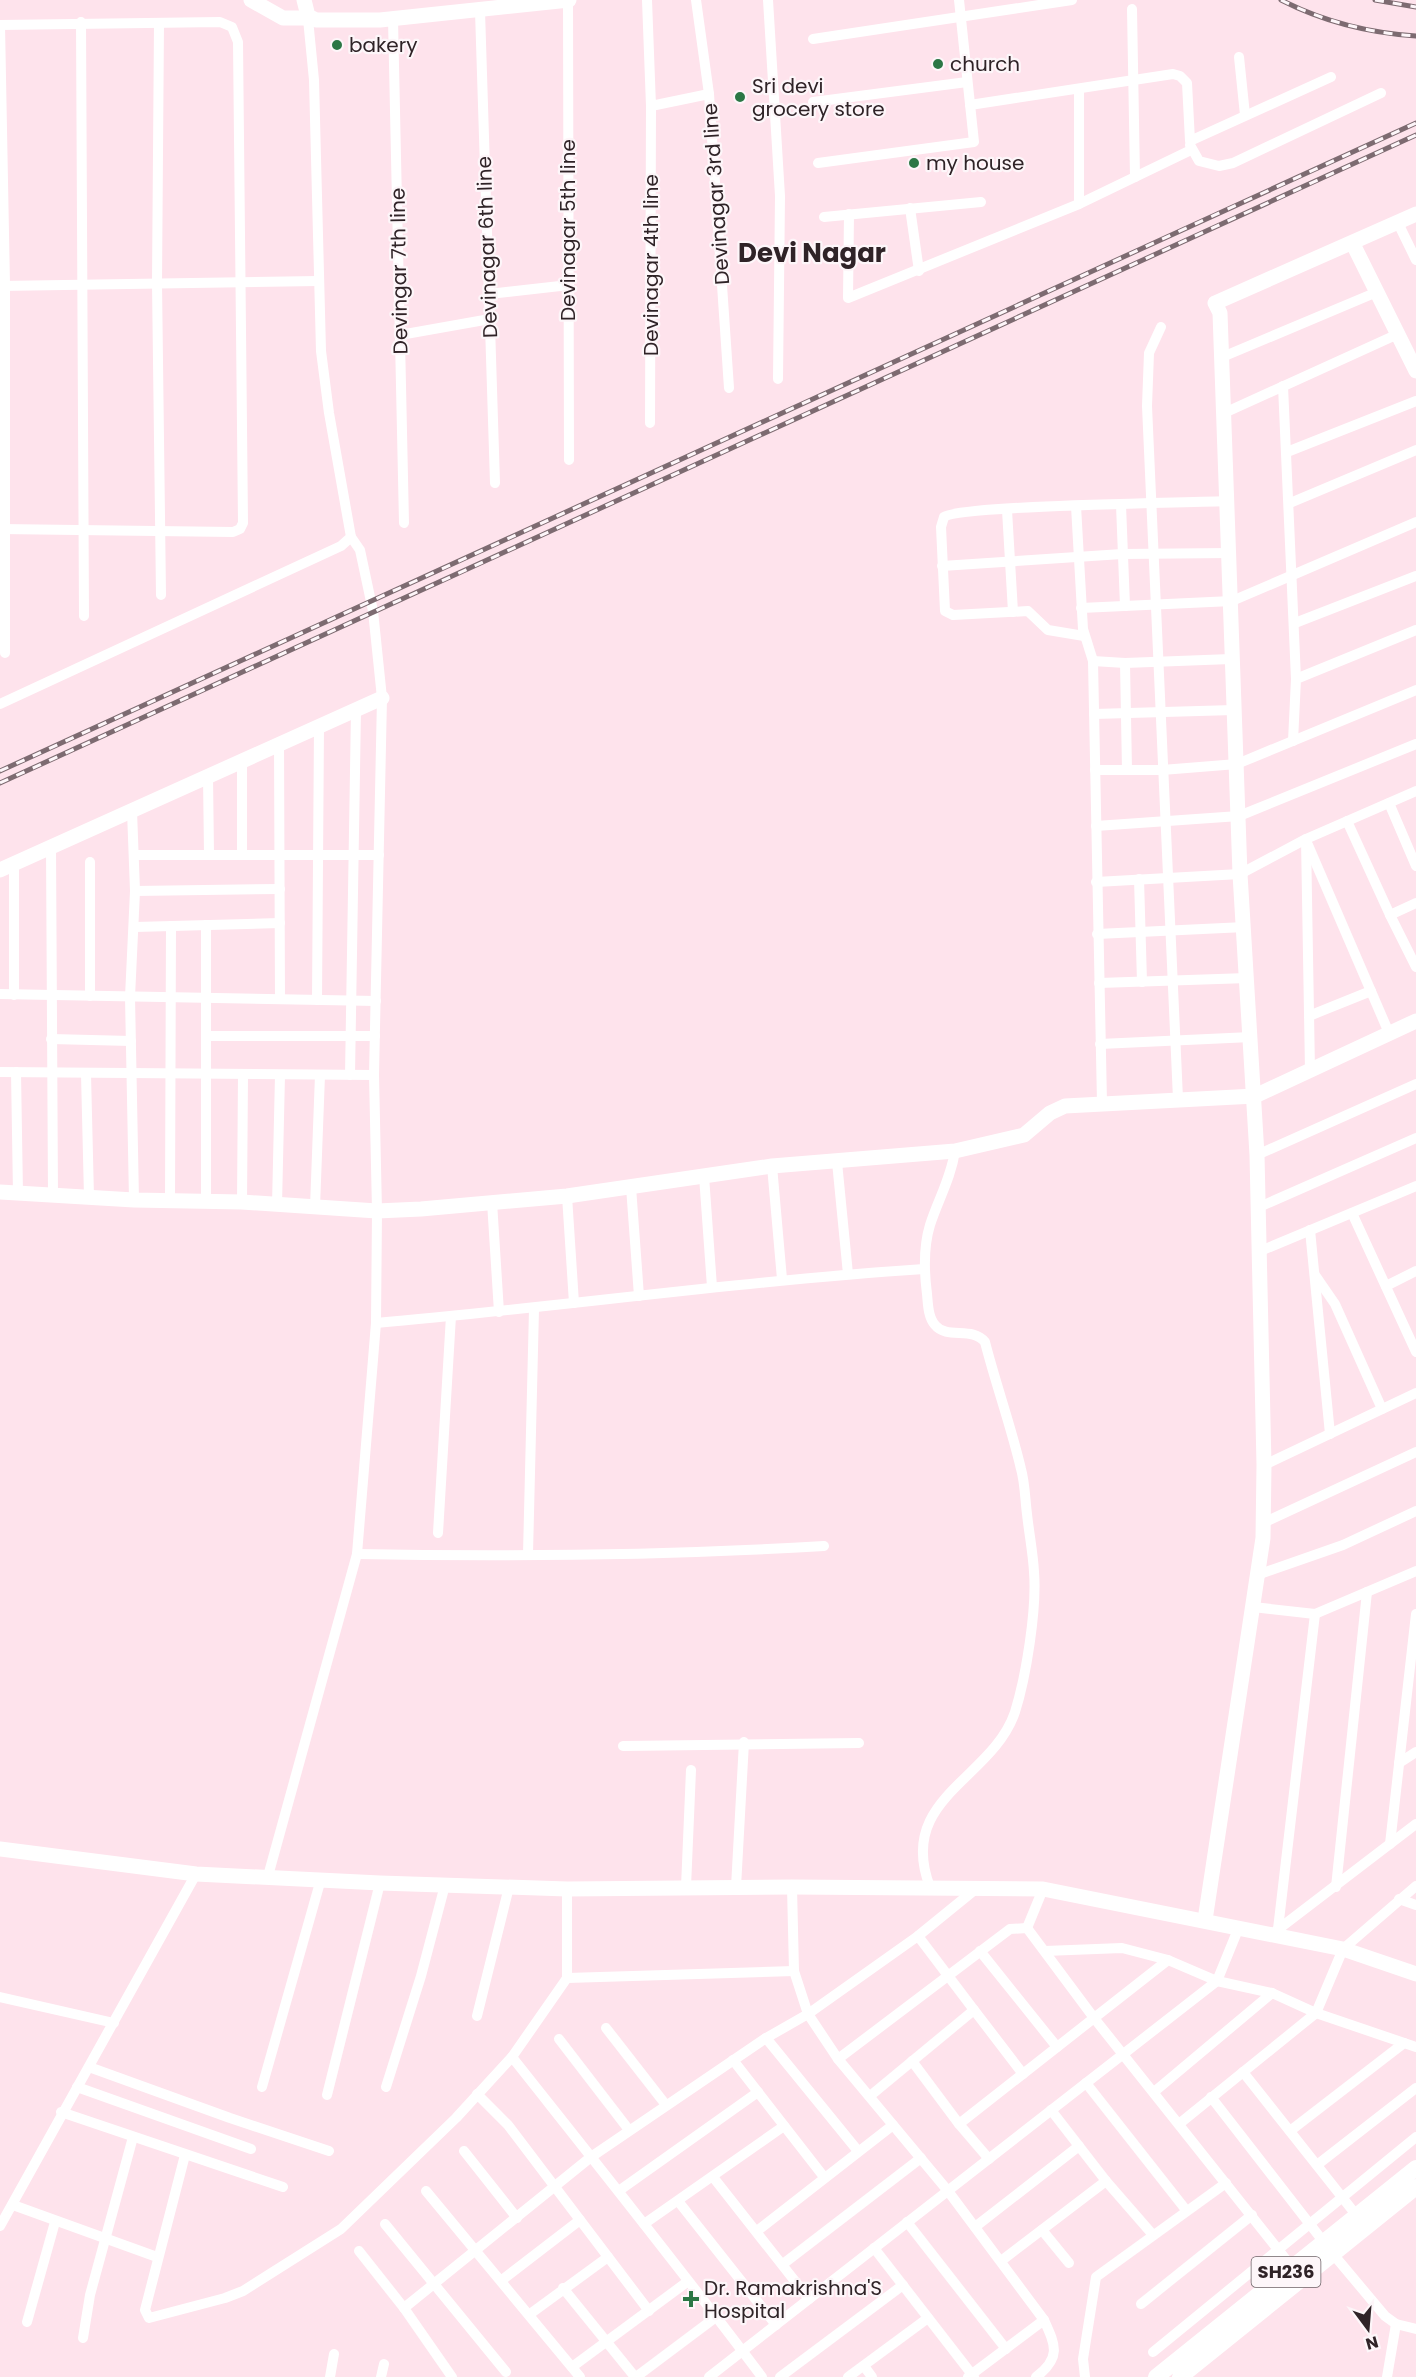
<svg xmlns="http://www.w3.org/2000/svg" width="1416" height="2377" viewBox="0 0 1416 2377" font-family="Poppins,sans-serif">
  <rect width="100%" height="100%" fill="#fee3ec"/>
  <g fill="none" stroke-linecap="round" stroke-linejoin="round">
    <!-- street -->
    <g stroke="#fff" stroke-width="10">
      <path d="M 568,0 L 569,460"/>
      <path d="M 647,0 L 651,106 L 709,94"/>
      <path d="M 696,0 L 709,94 L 729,388"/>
      <path d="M 768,0 L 780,196 L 778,379"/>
      <path d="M 1132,9 L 1135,177"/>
      <path d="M 480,11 L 495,483"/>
      <path d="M 393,19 L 404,523"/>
      <path d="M 81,22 L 84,616"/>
      <path d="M 159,23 L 157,283 L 161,595"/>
      <path d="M 0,25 L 220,22 L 232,27 L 238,42 L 243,523 L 240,529 L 233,532 L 0,529"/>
      <path d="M 0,25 L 5,285 L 5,653"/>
      <path d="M 813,39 L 1072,0"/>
      <path d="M 1239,57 L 1245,115"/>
      <path d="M 1079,89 L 1079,204"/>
      <path d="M 813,102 L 967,82"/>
      <path d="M 970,105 L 1173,74 L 1180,76 L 1187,83 L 1190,141 L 1331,77"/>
      <path d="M 1190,145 L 1199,161 L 1219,166 L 1233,163 L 1381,93"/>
      <path d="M 818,163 L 974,142 L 959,0"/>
      <path d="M 910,208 L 919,271"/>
      <path d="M 849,214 L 848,298 L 1079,204 L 1191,150"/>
      <path d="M 824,217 L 981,202"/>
      <path d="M 1398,223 L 1416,260"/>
      <path d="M 0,286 L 318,281"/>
      <path d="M 489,294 L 569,285"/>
      <path d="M 1161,327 L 1149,353 L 1147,406 L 1178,1099"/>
      <path d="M 400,335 L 490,319"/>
      <path d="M 1220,358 L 1377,292"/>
      <path d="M 1283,386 L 1296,679"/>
      <path d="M 1222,414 L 1398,334"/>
      <path d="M 650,423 L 651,106"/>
      <path d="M 1287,452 L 1416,401"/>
      <path d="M 1290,503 L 1416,450"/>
      <path d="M 1121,505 L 1125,606"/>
      <path d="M 1076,506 L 1083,629 L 1093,661 L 1102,1103"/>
      <path d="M 1007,510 L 1013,612"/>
      <path d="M 942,566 L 1122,554 L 1230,553"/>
      <path d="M 1081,608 L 1232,601 L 1416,522"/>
      <path d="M 1295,623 L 1416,576"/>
      <path d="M 1084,636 L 1048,630 L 1028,611 L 953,615 L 945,611 L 941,527 L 944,517 C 959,505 1190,503 1227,501"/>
      <path d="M 1093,661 L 1125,663 L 1231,659"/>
      <path d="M 1125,663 L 1127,770"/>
      <path d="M 0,704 L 341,546 L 351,537 L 329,413 L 321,351 L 314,80 L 308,19"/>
      <path d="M 1094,714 L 1234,710"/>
      <path d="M 1293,741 L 1296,679 L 1416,630"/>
      <path d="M 279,744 L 280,999"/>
      <path d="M 242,761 L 242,855"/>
      <path d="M 1095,770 L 1162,770 L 1237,764 L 1416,690"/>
      <path d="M 208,776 L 209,854"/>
      <path d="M 1389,803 L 1416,866"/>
      <path d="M 132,811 L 135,891 L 130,997 L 134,1200"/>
      <path d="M 1347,821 L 1390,915"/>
      <path d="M 1096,826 L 1239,816 L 1416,744"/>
      <path d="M 1306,839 L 1310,1071"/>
      <path d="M 1308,845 L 1389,1033"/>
      <path d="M 51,847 L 53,1195"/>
      <path d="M 134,855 L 379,855"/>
      <path d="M 90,862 L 90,996"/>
      <path d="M 14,864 L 14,995"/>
      <path d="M 1139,879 L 1142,982"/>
      <path d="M 1096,882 L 1240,874 L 1306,839 L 1416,791"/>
      <path d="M 135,891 L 280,889"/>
      <path d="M 1416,903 L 1390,915 L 1416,967"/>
      <path d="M 135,927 L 280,923"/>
      <path d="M 1097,934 L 1245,927"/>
      <path d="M 1099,983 L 1248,978"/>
      <path d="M 0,994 L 376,1001"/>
      <path d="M 317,1000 L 319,727"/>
      <path d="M 1309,1016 L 1371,991"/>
      <path d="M 206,1036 L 375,1036"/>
      <path d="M 51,1039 L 131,1041"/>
      <path d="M 1100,1044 L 1251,1037"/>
      <path d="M 0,1072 L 374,1075"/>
      <path d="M 16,1072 L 18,1194"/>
      <path d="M 86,1074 L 89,1197"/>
      <path d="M 350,1075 L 356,710"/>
      <path d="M 1257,1155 L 1416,1084"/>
      <path d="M 837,1162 L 848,1274"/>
      <path d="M 772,1166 L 782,1279"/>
      <path d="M 704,1176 L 712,1287"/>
      <path d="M 631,1187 L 639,1296"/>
      <path d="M 567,1196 L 574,1303"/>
      <path d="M 170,1200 L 171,926"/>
      <path d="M 206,1201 L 206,925"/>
      <path d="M 242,1202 L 243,1075"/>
      <path d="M 492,1202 L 499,1312"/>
      <path d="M 277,1205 L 280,1075"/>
      <path d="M 315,1207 L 320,1075"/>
      <path d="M 1257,1208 L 1416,1138"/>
      <path d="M 1352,1213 L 1416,1352"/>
      <path d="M 1310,1230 L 1330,1434"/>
      <path d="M 1258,1252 L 1416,1186"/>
      <path d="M 1315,1275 L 1335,1304 L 1382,1409"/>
      <path d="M 1386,1286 L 1416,1271"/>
      <path d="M 376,1323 C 559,1307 741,1281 924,1269"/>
      <path d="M 1264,1465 L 1416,1393"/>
      <path d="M 1263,1523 L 1416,1452"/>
      <path d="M 438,1533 L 451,1316"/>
      <path d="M 357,1554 C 513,1557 669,1555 824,1546"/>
      <path d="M 528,1554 L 534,1309"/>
      <path d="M 1257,1575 L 1343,1545 L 1416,1511"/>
      <path d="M 1253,1607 L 1315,1614 L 1278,1929"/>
      <path d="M 1315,1614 L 1416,1571"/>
      <path d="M 623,1746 L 859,1743"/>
      <path d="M 1399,1763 L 1416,1752"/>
      <path d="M 1390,1844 L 1416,1614"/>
      <path d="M 268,1876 L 357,1554 L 376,1323 L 377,1211 L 374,1075 L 382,698 L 373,611 L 360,550 L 351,537"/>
      <path d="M 686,1887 L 691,1770"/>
      <path d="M 736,1887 L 744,1742"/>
      <path d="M 792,1887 L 794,1971 L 808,2014 L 838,2059 L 948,2191 L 1044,2320 C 1056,2346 1061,2358 1036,2377"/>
      <path d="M 930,1887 C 896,1798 992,1780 1015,1712 C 1026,1677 1037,1609 1034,1572 C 1033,1553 1029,1533 1027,1514 C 1025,1499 1025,1483 1021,1469 C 1011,1426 996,1385 985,1342 C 972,1326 947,1340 935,1325 C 928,1317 928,1304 927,1294 C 924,1271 923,1248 930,1225 C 938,1200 951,1178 955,1151"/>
      <path d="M 1336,1887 L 1367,1592"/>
      <path d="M 1399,1899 L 1416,1905"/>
      <path d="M 1027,1928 L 1043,1889"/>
      <path d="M 1276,1931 L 1416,1824"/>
      <path d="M 980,1951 L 1057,2047"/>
      <path d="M 1045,1951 L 1122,1948 L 1168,1960"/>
      <path d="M 567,1978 L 794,1971"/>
      <path d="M 0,1997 L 114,2023"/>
      <path d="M 974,2010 L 1023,2074"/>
      <path d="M 477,2016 L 509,1887"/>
      <path d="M 606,2028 L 666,2105"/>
      <path d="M 766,2038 L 858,2151"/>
      <path d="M 559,2039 L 629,2130"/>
      <path d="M 512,2057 C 596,2163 681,2269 762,2377"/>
      <path d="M 838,2059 L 1010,1929 L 1027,1928 L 1094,2018 L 1292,2267"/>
      <path d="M 733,2060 L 824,2177"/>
      <path d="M 912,2061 L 959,2124 L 989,2159"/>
      <path d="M 89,2067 L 230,2118 L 329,2151"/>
      <path d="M 1243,2072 L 1357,2216"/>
      <path d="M 1086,2083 L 1186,2210"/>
      <path d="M 77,2087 L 251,2149"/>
      <path d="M 262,2087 L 321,1879"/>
      <path d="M 386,2087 L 421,1976 L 445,1885"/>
      <path d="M 1154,2092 L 1272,1993"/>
      <path d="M 477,2094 L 508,2125 L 649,2311"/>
      <path d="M 327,2095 L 380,1883"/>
      <path d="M 870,2096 L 974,2010 L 918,1936"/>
      <path d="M 1211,2097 L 1333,2254 L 1385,2316 L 1396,2324 L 1416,2329"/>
      <path d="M 1051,2110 L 1106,2181 L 1153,2235"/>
      <path d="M 61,2112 L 283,2187"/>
      <path d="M 959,2124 L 1168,1960 L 1217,1981 L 1272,1993 L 1316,2013 L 1416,2047"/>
      <path d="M 1179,2124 L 1316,2013 L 1343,1949 L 1416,1886"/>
      <path d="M 1290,2131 L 1404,2043"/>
      <path d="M 464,2151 L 517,2218"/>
      <path d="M 185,2155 L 145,2310 L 149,2318 L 225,2298 L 243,2291 L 341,2229 L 456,2118 L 512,2057 L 567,1978 L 567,1889"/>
      <path d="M 1317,2165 L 1416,2088"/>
      <path d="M 713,2177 L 809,2299"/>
      <path d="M 620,2190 L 758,2092"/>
      <path d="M 426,2191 L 580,2377"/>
      <path d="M 678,2201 L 776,2325"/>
      <path d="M 13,2205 L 157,2257"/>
      <path d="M 907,2222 L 1006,2349"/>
      <path d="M 385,2224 L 506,2372"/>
      <path d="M 644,2224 L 784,2126"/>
      <path d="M 0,2226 L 196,1874"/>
      <path d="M 975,2227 L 1079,2146"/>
      <path d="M 1042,2230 L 1069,2263"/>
      <path d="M 757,2231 L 893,2125"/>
      <path d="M 874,2248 L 974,2377"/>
      <path d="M 359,2251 L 404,2308 L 452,2377"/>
      <path d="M 1001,2261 L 1106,2181"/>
      <path d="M 783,2264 L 921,2158"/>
      <path d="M 502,2280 L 580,2220"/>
      <path d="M 563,2288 L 635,2377"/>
      <path d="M 1141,2304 L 1252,2215"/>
      <path d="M 404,2308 L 591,2157 L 766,2038 L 808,2014 L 918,1936 L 977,1888"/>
      <path d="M 530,2314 L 608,2257"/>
      <path d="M 27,2322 L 55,2222"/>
      <path d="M 83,2338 L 90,2295 L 133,2137"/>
      <path d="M 1153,2352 L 1416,2137"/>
      <path d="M 864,2366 L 872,2377"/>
      <path d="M 572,2367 L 687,2282"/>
      <path d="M 330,2377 L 334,2354"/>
      <path d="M 381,2377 L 384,2364"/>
      <path d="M 636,2377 L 716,2317"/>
      <path d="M 709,2377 L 1217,1981 L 1239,1927"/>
      <path d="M 780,2377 L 903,2285"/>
      <path d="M 848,2377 L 928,2318"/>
      <path d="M 968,2377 L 1044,2320"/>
      <path d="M 1085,2377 L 1083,2359 L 1096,2277 L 1226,2183"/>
      <path d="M 1387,2377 L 1396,2324"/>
    </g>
    <!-- secondary -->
    <g stroke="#fff" stroke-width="15">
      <path d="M 251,0 L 283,18 L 311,18"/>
      <path d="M 304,0 L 308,16 L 316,20 L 380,20 L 569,0"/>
      <path d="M 1353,244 L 1416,371"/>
      <path d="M 0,870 L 382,698"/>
      <path d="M 0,1192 L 134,1200 L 242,1202 L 377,1211 L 421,1209 L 567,1196 L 772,1166 L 955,1151 L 1024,1135 L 1050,1113 L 1065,1106 L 1255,1096 L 1416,1021"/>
      <path d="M 0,1849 L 196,1874 L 380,1883 L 567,1889 L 792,1887 L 1043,1889 L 1343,1949 L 1416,1974"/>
      <path d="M 1205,1920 L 1263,1538 L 1264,1465 L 1257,1155 L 1240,874 L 1220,313 L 1215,303 L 1416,214"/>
    </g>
    <!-- primary -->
    <g stroke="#fff" stroke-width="16">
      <path d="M 1156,2377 L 1416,2168"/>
      <path d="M 1180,2377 L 1416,2187"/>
    </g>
    <!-- rail casing -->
    <g stroke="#7d6b71" stroke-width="5">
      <g id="rail">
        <path d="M 1281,0 C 1322,21 1370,33 1416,36"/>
        <path d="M 1375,0 L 1416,7"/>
        <path d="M 0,771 L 1416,123"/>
        <path d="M 0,783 L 1416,135"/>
      </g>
    </g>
    <!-- rail -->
    <use href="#rail" stroke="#fdf6f9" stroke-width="3" stroke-dasharray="9" stroke-linecap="butt"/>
  </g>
  <!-- markers -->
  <g fill="#2b7745" stroke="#fdf6f9" stroke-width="2">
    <circle cx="337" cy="45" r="6"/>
    <circle cx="938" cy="64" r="6"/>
    <circle cx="740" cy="97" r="6"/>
    <circle cx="914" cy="163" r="6"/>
    <path d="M688 2290h6v6h6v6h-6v6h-6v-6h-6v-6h6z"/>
  </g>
  <g text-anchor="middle" stroke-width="4.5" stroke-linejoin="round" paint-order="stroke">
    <!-- shield labels -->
    <rect fill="#fdf6f9" stroke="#6d6266" stroke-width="1.5" x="1251.5" y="2257" width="69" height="30" rx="4.5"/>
    <g font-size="18" font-weight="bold" fill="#2f2327">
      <text x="1286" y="2278">SH236</text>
    </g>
    <!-- poi labels -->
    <g font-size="20" fill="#2f2327" stroke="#fdf6f9" text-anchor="start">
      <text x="349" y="52">bakery</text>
      <text x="950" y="71">church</text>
      <text x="752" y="93">Sri devi<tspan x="752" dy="23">grocery store</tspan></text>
      <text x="926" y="170">my house</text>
      <text x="704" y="2295">Dr. Ramakrishna'S<tspan x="704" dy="23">Hospital</tspan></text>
    </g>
    <!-- street labels -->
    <g font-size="20" fill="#2f2327" stroke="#fdf6f9">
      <text transform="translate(716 194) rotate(-94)" y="7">Devinagar 3rd line</text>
      <text transform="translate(568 230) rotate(-90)" y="7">Devinagar 5th line</text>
      <text transform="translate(487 247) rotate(-92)" y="7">Devinagar 6th line</text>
      <text transform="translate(651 265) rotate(-90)" y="7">Devinagar 4th line</text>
      <text transform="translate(399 271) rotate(-91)" y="7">Devingar 7th line</text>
    </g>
    <!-- district labels -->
    <g font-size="26" font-weight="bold" fill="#2f2327" stroke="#fdf6f9">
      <text x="812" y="262">Devi Nagar</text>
    </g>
  </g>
  <!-- north arrow -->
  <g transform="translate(1368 2329) rotate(164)" stroke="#fdf6f9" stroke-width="4.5" paint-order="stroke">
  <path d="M0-4.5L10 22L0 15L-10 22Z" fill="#2f2327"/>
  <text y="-9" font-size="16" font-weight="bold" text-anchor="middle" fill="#2f2327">N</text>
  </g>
</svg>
